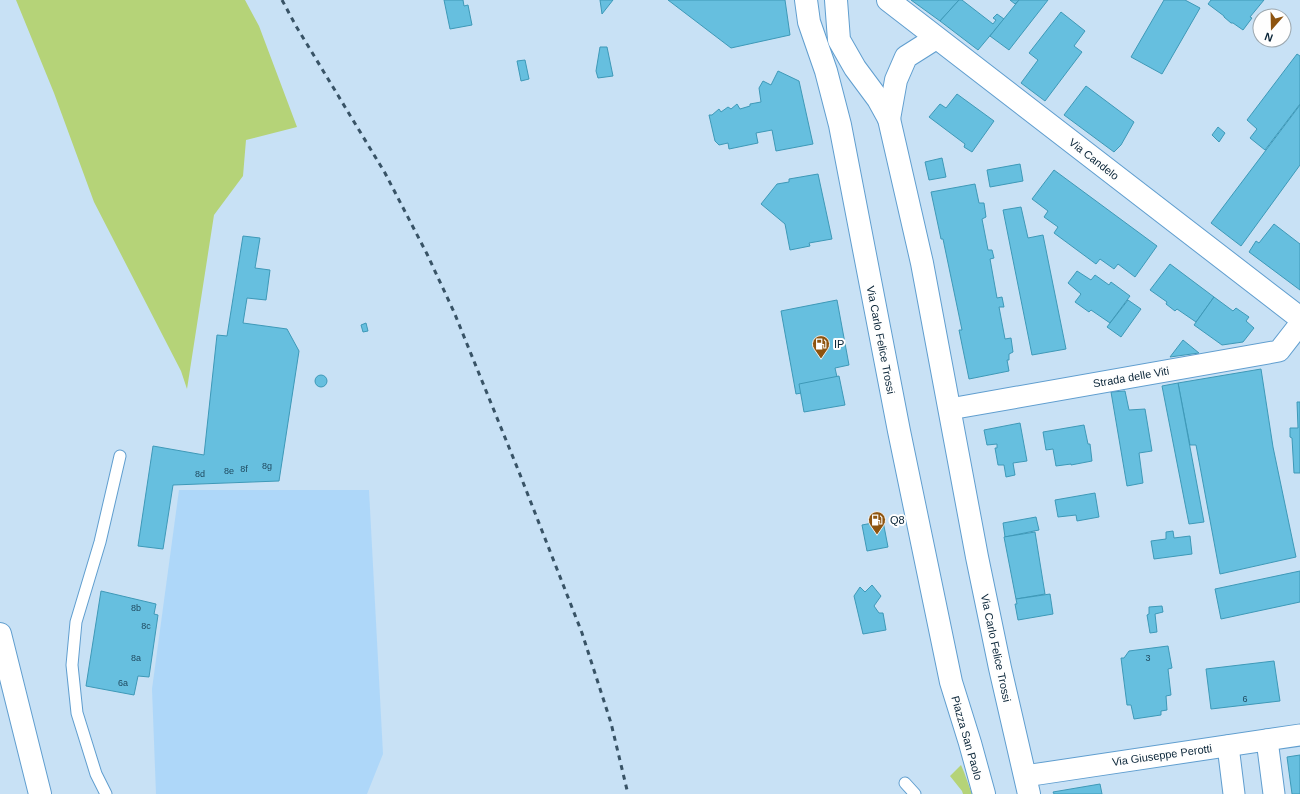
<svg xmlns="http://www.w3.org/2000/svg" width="1300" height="794" viewBox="0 0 1300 794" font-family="Arial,sans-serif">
  <rect width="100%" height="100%" fill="#c8e1f5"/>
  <!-- built -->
  <path fill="#aed7f9" d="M 179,490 L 369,490 L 383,754 L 367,794 L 156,794 L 152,689 Z"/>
  <!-- green -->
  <g fill="#b5d378">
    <path d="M 16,0 L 245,0 L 259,26 L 297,127 L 246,140 L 243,176 L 214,215 L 187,389 L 181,371 L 94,202 L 54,93 Z"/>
    <path d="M 961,765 L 964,772 L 972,794 L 963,794 L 962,791 L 950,776 Z"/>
  </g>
  <!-- building -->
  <g fill="#66bfdf" stroke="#3e99b8">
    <path d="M 444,0 L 463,0 L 464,6 L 468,5 L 472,25 L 450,29 Z"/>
    <path d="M 600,0 L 613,0 L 602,14 Z"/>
    <path d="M 668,0 L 785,0 L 790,35 L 731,48 Z"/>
    <path d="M 911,0 L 959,0 L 940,21 Z"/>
    <path d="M 959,0 L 962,0 L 993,24 L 996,20 L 993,18 L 997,14 L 1004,19 L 978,50 L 940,21 Z"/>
    <path d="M 1010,0 L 1019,0 L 1015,4 Z"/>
    <path d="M 1019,0 L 1048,0 L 1009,50 L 990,36 Z"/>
    <path d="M 1164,0 L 1185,0 L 1200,8 L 1162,74 L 1131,57 Z"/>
    <path d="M 1211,0 L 1264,0 L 1250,17 L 1252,18 L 1243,30 L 1233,23 L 1231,23 L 1224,17 L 1224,16 L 1208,4 Z"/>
    <path d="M 1061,12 L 1085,31 L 1074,46 L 1082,52 L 1045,101 L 1021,83 L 1038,60 L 1029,53 Z"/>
    <path d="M 600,47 L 607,47 L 613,76 L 598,78 L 596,71 Z"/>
    <path d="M 1297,54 L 1300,56 L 1300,104 L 1265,150 L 1250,138 L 1257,129 L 1247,120 Z"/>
    <path d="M 525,60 L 529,79 L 521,81 L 517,61 Z"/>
    <path d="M 778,71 L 799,81 L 813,144 L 776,151 L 772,130 L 756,133 L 758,143 L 729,149 L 728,143 L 719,145 L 715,141 L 709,115 L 712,115 L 719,109 L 721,112 L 728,107 L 731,109 L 737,104 L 740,109 L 750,106 L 750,104 L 761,102 L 759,88 L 763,81 L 771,85 Z"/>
    <path d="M 1086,86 L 1134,122 L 1121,145 L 1114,152 L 1064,115 Z"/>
    <path d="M 957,94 L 994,121 L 972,152 L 964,147 L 965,144 L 929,117 L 940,104 L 946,108 Z"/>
    <path d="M 1300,105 L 1300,165 L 1241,246 L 1211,223 Z"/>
    <path d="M 1218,127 L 1225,133 L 1219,142 L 1212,135 Z"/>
    <path d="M 942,158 L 946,177 L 929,180 L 925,162 Z"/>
    <path d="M 1020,164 L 1023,181 L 990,187 L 987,170 Z"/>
    <path d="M 1054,170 L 1157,246 L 1135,277 L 1118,264 L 1114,269 L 1100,259 L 1096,264 L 1054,233 L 1058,227 L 1044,217 L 1048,211 L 1032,199 Z"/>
    <path d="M 818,174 L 832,239 L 809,243 L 810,246 L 790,250 L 785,224 L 761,204 L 777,184 L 789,182 L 789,179 Z"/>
    <path d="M 975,184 L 979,203 L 984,203 L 986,217 L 982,219 L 988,250 L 992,250 L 994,258 L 990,259 L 997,298 L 1002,297 L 1004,307 L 999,307 L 1005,339 L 1011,338 L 1013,352 L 1009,354 L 1009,360 L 1007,360 L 1009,371 L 969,379 L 959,330 L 962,330 L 943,239 L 941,239 L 931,192 Z"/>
    <path d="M 1021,207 L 1028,238 L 1043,235 L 1066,349 L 1032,355 L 1003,210 Z"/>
    <path d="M 1274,224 L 1300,244 L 1300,290 L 1249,252 L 1256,241 L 1259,243 Z"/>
    <path d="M 243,236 L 260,238 L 255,268 L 270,270 L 266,300 L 247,298 L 243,323 L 287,329 L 299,351 L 279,481 L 173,485 L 163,549 L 138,546 L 153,446 L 204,455 L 217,335 L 227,336 Z"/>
    <path d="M 1170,264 L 1214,297 L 1196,322 L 1177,309 L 1175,311 L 1166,304 L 1167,302 L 1150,290 Z"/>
    <path d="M 1077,271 L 1091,280 L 1095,275 L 1109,285 L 1111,282 L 1130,296 L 1110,323 L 1091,310 L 1089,312 L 1075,302 L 1081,294 L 1068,283 Z"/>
    <path d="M 1214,297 L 1233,311 L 1236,308 L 1249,317 L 1246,321 L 1254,328 L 1243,342 L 1222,345 L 1194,325 Z"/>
    <path d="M 837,300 L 849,365 L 835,368 L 839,386 L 796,394 L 781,311 Z"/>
    <path d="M 1128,300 L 1141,309 L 1121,337 L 1107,327 Z"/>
    <path d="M 366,323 L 368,331 L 363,332 L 361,325 Z"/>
    <path d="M 1183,340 L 1199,353 L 1170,357 Z"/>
    <path d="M 1261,369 L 1273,447 L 1296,557 L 1220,574 L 1196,445 L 1190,445 L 1178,383 Z"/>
    <circle cx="321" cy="381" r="6"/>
    <path d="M 839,376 L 845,405 L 804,412 L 799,384 Z"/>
    <path d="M 1178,383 L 1204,522 L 1189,524 L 1162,386 Z"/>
    <path d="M 1125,391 L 1129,410 L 1145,409 L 1152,451 L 1139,453 L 1143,483 L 1127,486 L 1111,392 Z"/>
    <path d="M 1297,402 L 1300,402 L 1300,473 L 1294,473 L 1292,438 L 1290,437 L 1290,428 L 1298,428 Z"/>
    <path d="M 1020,423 L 1027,461 L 1013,463 L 1015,475 L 1006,477 L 1004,465 L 998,465 L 995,448 L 997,448 L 997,444 L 987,445 L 984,430 Z"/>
    <path d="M 1084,425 L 1088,444 L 1090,444 L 1092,461 L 1071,465 L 1071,464 L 1056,466 L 1053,449 L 1046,450 L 1043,432 Z"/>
    <path d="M 1095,493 L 1099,517 L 1077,521 L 1076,515 L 1058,517 L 1055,500 Z"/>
    <path d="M 1036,517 L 1039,530 L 1005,537 L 1003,523 Z"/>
    <path d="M 883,521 L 888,547 L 867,551 L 862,525 Z"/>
    <path d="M 1173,531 L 1174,538 L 1190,536 L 1192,554 L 1154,559 L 1151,541 L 1166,539 L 1166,532 Z"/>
    <path d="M 1035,532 L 1045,594 L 1016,599 L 1004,537 Z"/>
    <path d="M 1300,571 L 1300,602 L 1221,619 L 1215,589 Z"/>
    <path d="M 872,585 L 881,596 L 874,606 L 879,613 L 883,613 L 886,630 L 863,634 L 854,596 L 860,587 L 865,592 Z"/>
    <path d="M 101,591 L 156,604 L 154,614 L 158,615 L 149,677 L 138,676 L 134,695 L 86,686 Z"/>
    <path d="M 1050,594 L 1053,614 L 1018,620 L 1015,604 L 1017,604 L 1016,599 Z"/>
    <path d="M 1162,606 L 1163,612 L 1155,614 L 1157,632 L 1150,633 L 1147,615 L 1149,614 L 1149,607 Z"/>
    <path d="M 1168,646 L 1172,668 L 1168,669 L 1171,695 L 1166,696 L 1167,710 L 1161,711 L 1161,715 L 1134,719 L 1131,705 L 1127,705 L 1121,658 L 1124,658 L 1129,651 Z"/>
    <path d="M 1274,661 L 1280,701 L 1211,709 L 1206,669 Z"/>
    <path d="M 1300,755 L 1300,794 L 1292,794 L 1287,757 Z"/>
    <path d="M 1100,784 L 1102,794 L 1054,794 L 1053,792 Z"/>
  </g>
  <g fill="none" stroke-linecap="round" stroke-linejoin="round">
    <!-- lane casing -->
    <g stroke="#609ecf" stroke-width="13">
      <g id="lane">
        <path d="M 905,783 L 915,794"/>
        <path d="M 106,794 L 96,774 L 77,713 L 72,665 L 76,622 L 100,542 L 120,456"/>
      </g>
    </g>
    <!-- street casing -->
    <g stroke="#609ecf" stroke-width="23">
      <g id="street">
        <path d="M 950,409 L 1279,351 L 1300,324"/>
        <path d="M 1267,740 L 1274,794"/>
        <path d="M 1228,746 L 1234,794"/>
        <path d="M 1025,776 L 1300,735"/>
      </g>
    </g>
    <!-- secondary casing -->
    <g stroke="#609ecf" stroke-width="24">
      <g id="secondary">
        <path d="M 806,0 L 809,22 L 826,71 L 840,125 L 899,431 L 951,682 L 970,743 L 984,794"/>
        <path d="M 836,0 L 839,40 L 855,68 L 878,99 L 889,119 L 922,263 L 977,557 L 1000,668 L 1029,794"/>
        <path d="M 888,0 L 1300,318"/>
        <path d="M 889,119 L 896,80 L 906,57 L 936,38"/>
        <path d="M 0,634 L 40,794"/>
      </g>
    </g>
    <!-- lane -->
    <use href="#lane" stroke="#fff" stroke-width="11"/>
    <!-- street -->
    <use href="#street" stroke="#fff" stroke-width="21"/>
    <!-- secondary -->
    <use href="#secondary" stroke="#fff" stroke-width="22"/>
    <!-- rail -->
    <path stroke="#385366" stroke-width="3" stroke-dasharray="5 5" stroke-linecap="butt" d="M 282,0 L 296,26 L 385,173 L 427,254 L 454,312 L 519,472 L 582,633 L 611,723 L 628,794"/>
  </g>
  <!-- icons -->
  <defs>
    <g id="fuel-pin" transform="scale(0.9)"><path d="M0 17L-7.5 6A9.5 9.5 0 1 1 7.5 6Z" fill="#8e540f" stroke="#fefefe"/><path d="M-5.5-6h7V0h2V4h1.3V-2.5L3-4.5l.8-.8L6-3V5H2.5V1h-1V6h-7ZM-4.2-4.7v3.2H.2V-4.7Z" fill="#fff"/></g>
  </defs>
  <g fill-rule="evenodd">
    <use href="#fuel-pin" x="821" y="344"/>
    <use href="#fuel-pin" x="877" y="520"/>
  </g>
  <g text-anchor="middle" stroke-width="4" stroke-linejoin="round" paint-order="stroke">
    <!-- number labels -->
    <g font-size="9" fill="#204b61">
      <text x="267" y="469">8g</text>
      <text x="244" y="472">8f</text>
      <text x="229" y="474">8e</text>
      <text x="200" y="477">8d</text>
      <text x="136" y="611">8b</text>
      <text x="146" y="629">8c</text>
      <text x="136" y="661">8a</text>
      <text x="1148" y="661">3</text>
      <text x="123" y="686">6a</text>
      <text x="1245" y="702">6</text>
    </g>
    <!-- street labels -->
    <g font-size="11" fill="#092437" stroke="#fefefe">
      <text transform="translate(1094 159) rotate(38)" y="4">Via Candelo</text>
      <text transform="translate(881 340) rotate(79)" y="4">Via Carlo Felice Trossi</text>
      <text transform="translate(1131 377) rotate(-10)" y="4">Strada delle Viti</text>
      <text transform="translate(996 648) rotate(78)" y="4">Via Carlo Felice Trossi</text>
      <text transform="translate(967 738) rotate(74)" y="4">Piazza San Paolo</text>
      <text transform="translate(1162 755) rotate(-8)" y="4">Via Giuseppe Perotti</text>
    </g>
    <!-- poi labels -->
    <g font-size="11" fill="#092437" stroke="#fefefe" text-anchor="start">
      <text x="834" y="348">IP</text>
      <text x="890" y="524">Q8</text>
    </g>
  </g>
  <!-- north arrow -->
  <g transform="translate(1272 28) rotate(200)"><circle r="19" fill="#fefefe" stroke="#9ca7ae"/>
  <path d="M0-3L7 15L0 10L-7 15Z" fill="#8e540f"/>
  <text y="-6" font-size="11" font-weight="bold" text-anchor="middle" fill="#092437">N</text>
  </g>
</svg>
